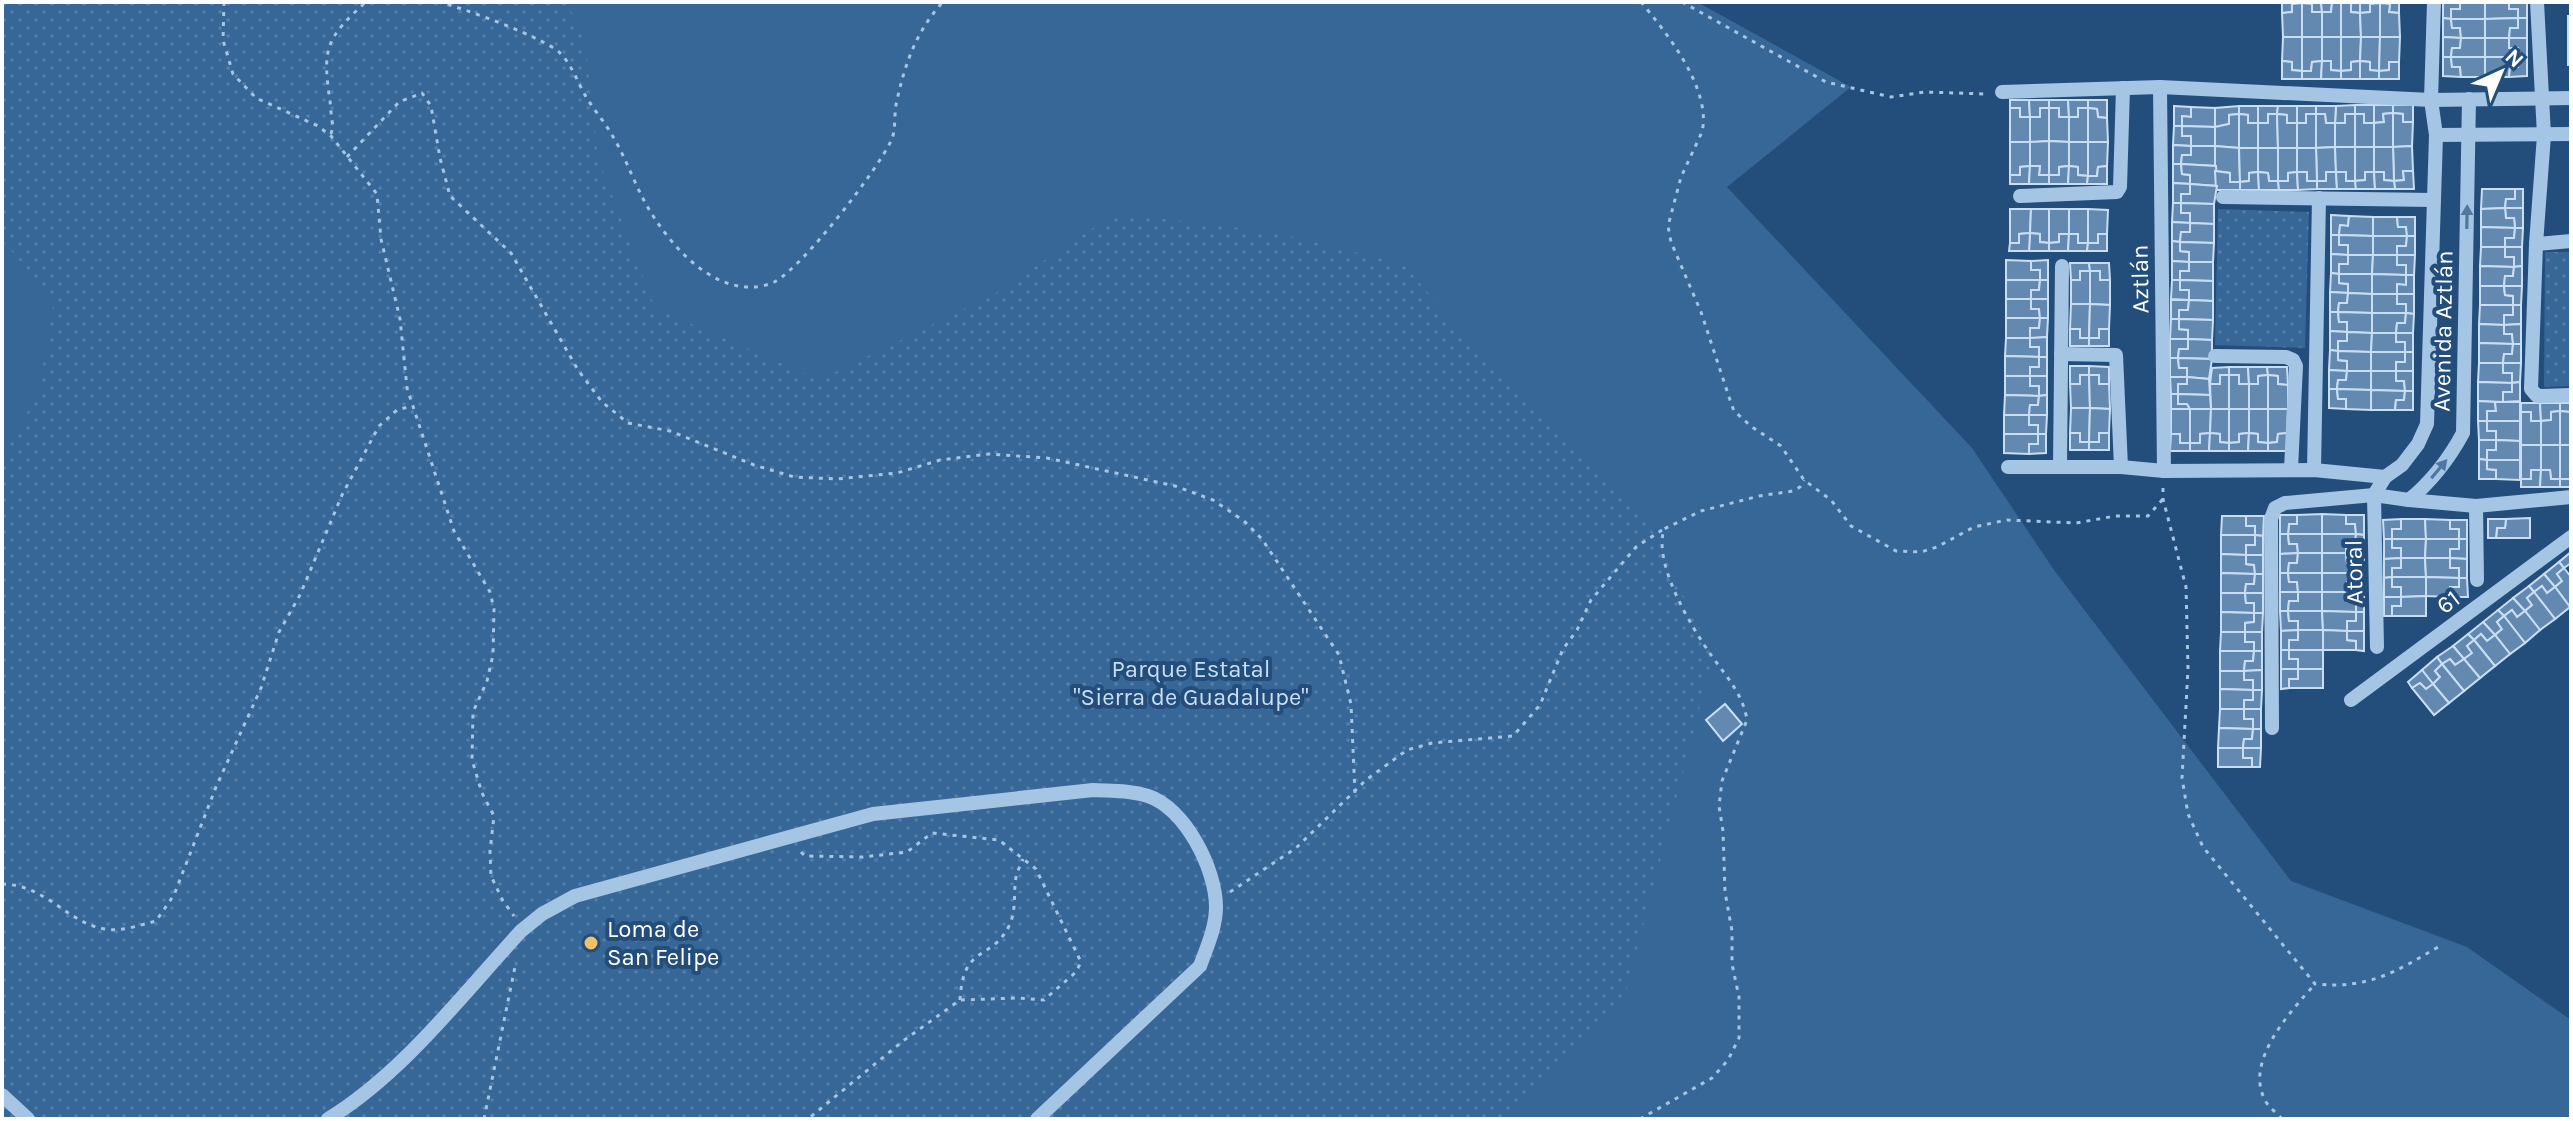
<svg xmlns="http://www.w3.org/2000/svg" width="2573" height="1121" viewBox="0 0 2573 1121" font-family="Karla,sans-serif">
  <defs>
    <pattern id="park-dots" width="8" height="8" patternUnits="userSpaceOnUse" patternTransform="scale(2)"><rect width="8" height="8" fill="#366797"/><path d="M2 2h.1M6 6h.1" fill="none" stroke="#547ea7" stroke-width="1.8" stroke-linecap="round"/></pattern>
  </defs>
  <rect width="100%" height="100%" fill="#234d7a"/>
  <!-- grass -->
  <path fill="#366797" d="M 2,2 L 1697,2 L 1851,87 L 1727,187 L 1972,448 L 2054,570 L 2291,881 L 2467,947 L 2571,1020 L 2571,1119 L 2,1119 Z"/>
  <!-- park -->
  <g fill="url(#park-dots)">
    <path d="M 2,2 L 565,2 L 584,31 L 598,159 L 655,308 L 819,380 L 993,295 L 1115,213 L 1273,232 L 1403,264 L 1502,378 L 1646,518 L 1713,657 L 1622,1007 L 1506,1119 L 2,1119 L 2,459 L 39,391 L 54,300 L 2,240 Z"/>
    <path d="M 2218,209 L 2309,212 L 2305,348 L 2215,345 Z"/>
    <path d="M 2545,252 L 2571,252 L 2571,386 L 2544,387 Z"/>
  </g>
  <!-- building -->
  <g fill="#6489b0" stroke="#c8def4" stroke-width="2">
    <path d="M 2282,2 L 2302,2 L 2302,3 L 2292,4 L 2292,12 L 2282,13 Z"/>
    <path d="M 2302,2 L 2321,2 L 2322,12 L 2312,12 L 2312,4 Z"/>
    <path d="M 2321,2 L 2341,2 L 2332,3 L 2331,12 L 2322,12 Z"/>
    <path d="M 2360,2 L 2360,13 L 2351,12 L 2351,3 L 2341,3 Z"/>
    <path d="M 2360,2 L 2379,2 L 2380,3 L 2370,4 L 2370,12 L 2360,13 Z"/>
    <path d="M 2379,2 L 2399,2 L 2399,13 L 2389,12 L 2390,4 Z"/>
    <path d="M 2443,2 L 2460,2 L 2460,9 L 2451,9 L 2451,19 L 2443,18 Z"/>
    <path d="M 2460,2 L 2485,2 L 2485,19 L 2451,19 L 2451,9 L 2460,9 Z"/>
    <path d="M 2485,2 L 2509,2 L 2509,9 L 2518,9 L 2518,18 L 2485,19 Z"/>
    <path d="M 2509,2 L 2527,2 L 2527,18 L 2518,18 L 2518,9 L 2509,9 Z"/>
    <path d="M 2302,3 L 2302,37 L 2283,37 L 2282,13 L 2292,12 L 2292,4 Z"/>
    <path d="M 2302,3 L 2312,4 L 2312,12 L 2322,12 L 2322,37 L 2302,37 Z"/>
    <path d="M 2332,3 L 2341,3 L 2341,37 L 2322,37 L 2322,12 L 2331,12 Z"/>
    <path d="M 2341,3 L 2351,3 L 2351,12 L 2360,13 L 2361,37 L 2341,37 Z"/>
    <path d="M 2380,3 L 2380,37 L 2361,37 L 2360,13 L 2370,12 L 2370,4 Z"/>
    <path d="M 2380,3 L 2390,4 L 2389,12 L 2399,13 L 2400,37 L 2380,37 Z"/>
    <rect x="2568" y="16" width="3" height="25"/>
    <path d="M 2443,18 L 2451,19 L 2452,28 L 2460,28 L 2461,38 L 2443,37 Z"/>
    <path d="M 2518,18 L 2518,28 L 2510,28 L 2509,38 L 2485,38 L 2485,19 Z"/>
    <path d="M 2518,18 L 2527,18 L 2527,38 L 2509,38 L 2510,28 L 2518,28 Z"/>
    <path d="M 2451,19 L 2485,19 L 2485,38 L 2461,38 L 2460,28 L 2452,28 Z"/>
    <path d="M 2283,37 L 2302,37 L 2302,71 L 2292,70 L 2292,62 L 2282,61 Z"/>
    <path d="M 2302,37 L 2322,37 L 2322,61 L 2312,62 L 2311,71 L 2302,71 Z"/>
    <path d="M 2322,37 L 2341,37 L 2341,71 L 2331,70 L 2331,61 L 2322,61 Z"/>
    <path d="M 2341,37 L 2361,37 L 2360,61 L 2351,62 L 2351,70 L 2341,71 Z"/>
    <path d="M 2361,37 L 2380,37 L 2379,71 L 2370,70 L 2370,62 L 2360,61 Z"/>
    <path d="M 2380,37 L 2400,37 L 2399,62 L 2389,62 L 2389,70 L 2379,71 Z"/>
    <path d="M 2443,37 L 2461,38 L 2460,48 L 2452,48 L 2451,57 L 2443,57 Z"/>
    <path d="M 2461,38 L 2485,38 L 2485,57 L 2451,57 L 2452,48 L 2460,48 Z"/>
    <path d="M 2485,38 L 2509,38 L 2509,48 L 2518,48 L 2519,57 L 2485,57 Z"/>
    <path d="M 2509,38 L 2527,38 L 2527,57 L 2519,57 L 2518,48 L 2509,48 Z"/>
    <rect x="2568" y="41" width="3" height="24"/>
    <path d="M 2443,57 L 2451,57 L 2452,67 L 2460,67 L 2461,77 L 2443,76 Z"/>
    <path d="M 2451,57 L 2485,57 L 2485,77 L 2461,77 L 2460,67 L 2452,67 Z"/>
    <path d="M 2485,57 L 2519,57 L 2518,67 L 2510,67 L 2509,77 L 2485,77 Z"/>
    <path d="M 2519,57 L 2527,57 L 2527,76 L 2509,77 L 2510,67 L 2518,67 Z"/>
    <path d="M 2282,61 L 2292,62 L 2292,70 L 2302,71 L 2302,79 L 2282,79 Z"/>
    <path d="M 2322,61 L 2321,79 L 2302,79 L 2302,71 L 2311,71 L 2312,62 Z"/>
    <path d="M 2322,61 L 2331,61 L 2331,70 L 2341,71 L 2341,79 L 2321,79 Z"/>
    <path d="M 2360,61 L 2360,79 L 2341,79 L 2341,71 L 2351,70 L 2351,62 Z"/>
    <path d="M 2360,61 L 2370,62 L 2370,70 L 2379,71 L 2379,79 L 2360,79 Z"/>
    <path d="M 2389,62 L 2399,62 L 2399,79 L 2379,79 L 2379,71 L 2389,70 Z"/>
    <path d="M 2010,100 L 2029,100 L 2030,117 L 2020,117 L 2020,108 L 2010,108 Z"/>
    <path d="M 2029,100 L 2049,100 L 2049,108 L 2040,108 L 2040,117 L 2030,117 Z"/>
    <path d="M 2049,100 L 2068,100 L 2069,117 L 2059,117 L 2059,108 L 2049,108 Z"/>
    <path d="M 2068,100 L 2088,100 L 2088,108 L 2078,108 L 2078,117 L 2069,117 Z"/>
    <path d="M 2088,100 L 2107,100 L 2107,118 L 2098,117 L 2097,109 L 2088,108 Z"/>
    <path d="M 2355,105 L 2355,114 L 2345,114 L 2345,123 L 2335,123 L 2336,106 Z"/>
    <path d="M 2355,105 L 2374,105 L 2374,123 L 2364,123 L 2364,114 L 2355,114 Z"/>
    <path d="M 2374,105 L 2393,105 L 2393,113 L 2383,114 L 2384,122 L 2374,123 Z"/>
    <path d="M 2393,105 L 2413,105 L 2413,122 L 2403,122 L 2403,114 L 2393,113 Z"/>
    <path d="M 2174,106 L 2191,107 L 2191,117 L 2182,116 L 2182,126 L 2174,126 Z"/>
    <path d="M 2239,106 L 2258,106 L 2258,123 L 2248,123 L 2248,115 L 2239,114 Z"/>
    <path d="M 2239,106 L 2239,114 L 2229,115 L 2229,124 L 2215,127 L 2215,108 Z"/>
    <path d="M 2258,106 L 2278,106 L 2277,114 L 2268,114 L 2268,123 L 2258,123 Z"/>
    <path d="M 2278,106 L 2297,106 L 2297,123 L 2287,123 L 2287,115 L 2277,114 Z"/>
    <path d="M 2297,106 L 2316,106 L 2316,114 L 2306,114 L 2306,123 L 2297,123 Z"/>
    <path d="M 2316,106 L 2336,106 L 2335,123 L 2326,123 L 2325,114 L 2316,114 Z"/>
    <path d="M 2191,107 L 2215,108 L 2215,127 L 2182,126 L 2182,116 L 2191,117 Z"/>
    <path d="M 2010,108 L 2020,108 L 2020,117 L 2030,117 L 2030,142 L 2010,142 Z"/>
    <path d="M 2040,108 L 2049,108 L 2049,141 L 2030,142 L 2030,117 L 2040,117 Z"/>
    <path d="M 2049,108 L 2059,108 L 2059,117 L 2069,117 L 2069,142 L 2049,141 Z"/>
    <path d="M 2078,108 L 2088,108 L 2088,142 L 2069,142 L 2069,117 L 2078,117 Z"/>
    <path d="M 2088,108 L 2097,109 L 2098,117 L 2107,118 L 2108,142 L 2088,142 Z"/>
    <path d="M 2393,113 L 2393,147 L 2374,147 L 2374,123 L 2384,122 L 2383,114 Z"/>
    <path d="M 2393,113 L 2403,114 L 2403,122 L 2413,122 L 2412,146 L 2393,147 Z"/>
    <path d="M 2239,114 L 2248,115 L 2248,123 L 2258,123 L 2258,148 L 2239,148 Z"/>
    <path d="M 2239,114 L 2239,148 L 2215,146 L 2215,127 L 2229,124 L 2229,115 Z"/>
    <path d="M 2268,114 L 2277,114 L 2278,148 L 2258,148 L 2258,123 L 2268,123 Z"/>
    <path d="M 2277,114 L 2287,115 L 2287,123 L 2297,123 L 2297,148 L 2278,148 Z"/>
    <path d="M 2306,114 L 2316,114 L 2316,148 L 2297,148 L 2297,123 L 2306,123 Z"/>
    <path d="M 2316,114 L 2325,114 L 2326,123 L 2335,123 L 2335,147 L 2316,148 Z"/>
    <path d="M 2345,114 L 2355,114 L 2355,147 L 2335,147 L 2335,123 L 2345,123 Z"/>
    <path d="M 2355,114 L 2364,114 L 2364,123 L 2374,123 L 2374,147 L 2355,147 Z"/>
    <path d="M 2174,126 L 2182,126 L 2182,136 L 2191,136 L 2191,146 L 2173,145 Z"/>
    <path d="M 2182,126 L 2215,127 L 2215,146 L 2191,146 L 2191,136 L 2182,136 Z"/>
    <path d="M 2049,141 L 2049,175 L 2039,175 L 2040,166 L 2030,166 L 2030,142 Z"/>
    <path d="M 2049,141 L 2069,142 L 2069,166 L 2059,167 L 2059,175 L 2049,175 Z"/>
    <path d="M 2010,142 L 2030,142 L 2030,166 L 2020,167 L 2020,175 L 2010,175 Z"/>
    <path d="M 2069,142 L 2088,142 L 2088,176 L 2078,175 L 2078,167 L 2069,166 Z"/>
    <path d="M 2088,142 L 2108,142 L 2107,166 L 2098,167 L 2097,176 L 2088,176 Z"/>
    <path d="M 2173,145 L 2191,146 L 2191,155 L 2182,155 L 2181,164 L 2173,164 Z"/>
    <path d="M 2191,146 L 2215,146 L 2216,166 L 2181,164 L 2182,155 L 2191,155 Z"/>
    <path d="M 2215,146 L 2239,148 L 2240,182 L 2230,182 L 2230,173 L 2215,171 Z"/>
    <path d="M 2412,146 L 2413,171 L 2403,171 L 2404,180 L 2394,181 L 2393,147 Z"/>
    <path d="M 2335,147 L 2336,172 L 2326,172 L 2326,181 L 2317,181 L 2316,148 Z"/>
    <path d="M 2335,147 L 2355,147 L 2355,181 L 2346,181 L 2346,172 L 2336,172 Z"/>
    <path d="M 2355,147 L 2374,147 L 2374,172 L 2365,172 L 2365,180 L 2355,181 Z"/>
    <path d="M 2374,147 L 2393,147 L 2394,181 L 2384,180 L 2384,172 L 2374,172 Z"/>
    <path d="M 2239,148 L 2258,148 L 2258,172 L 2249,173 L 2249,181 L 2240,182 Z"/>
    <path d="M 2258,148 L 2278,148 L 2278,181 L 2269,181 L 2268,173 L 2258,172 Z"/>
    <path d="M 2278,148 L 2297,148 L 2297,172 L 2288,173 L 2288,181 L 2278,181 Z"/>
    <path d="M 2297,148 L 2316,148 L 2317,181 L 2307,181 L 2307,172 L 2297,172 Z"/>
    <path d="M 2173,164 L 2181,164 L 2182,174 L 2190,175 L 2190,184 L 2173,183 Z"/>
    <path d="M 2181,164 L 2216,166 L 2217,186 L 2190,184 L 2190,175 L 2182,174 Z"/>
    <path d="M 2030,166 L 2029,184 L 2010,184 L 2010,175 L 2020,175 L 2020,167 Z"/>
    <path d="M 2030,166 L 2040,166 L 2039,175 L 2049,175 L 2049,184 L 2029,184 Z"/>
    <path d="M 2069,166 L 2068,184 L 2049,184 L 2049,175 L 2059,175 L 2059,167 Z"/>
    <path d="M 2069,166 L 2078,167 L 2078,175 L 2088,176 L 2087,184 L 2068,184 Z"/>
    <path d="M 2107,166 L 2107,184 L 2087,184 L 2088,176 L 2097,176 L 2098,167 Z"/>
    <path d="M 2215,171 L 2230,173 L 2230,182 L 2240,182 L 2240,190 L 2216,190 Z"/>
    <path d="M 2403,171 L 2413,171 L 2414,189 L 2395,189 L 2394,181 L 2404,180 Z"/>
    <path d="M 2258,172 L 2259,190 L 2240,190 L 2240,182 L 2249,181 L 2249,173 Z"/>
    <path d="M 2258,172 L 2268,173 L 2269,181 L 2278,181 L 2279,190 L 2259,190 Z"/>
    <path d="M 2297,172 L 2298,190 L 2279,190 L 2278,181 L 2288,181 L 2288,173 Z"/>
    <path d="M 2297,172 L 2307,172 L 2307,181 L 2317,181 L 2317,189 L 2298,190 Z"/>
    <path d="M 2326,172 L 2336,172 L 2337,189 L 2317,189 L 2317,181 L 2326,181 Z"/>
    <path d="M 2336,172 L 2346,172 L 2346,181 L 2355,181 L 2356,189 L 2337,189 Z"/>
    <path d="M 2365,172 L 2374,172 L 2375,189 L 2356,189 L 2355,181 L 2365,180 Z"/>
    <path d="M 2374,172 L 2384,172 L 2384,180 L 2394,181 L 2395,189 L 2375,189 Z"/>
    <path d="M 2173,183 L 2190,184 L 2190,194 L 2181,194 L 2181,203 L 2173,203 Z"/>
    <path d="M 2190,184 L 2217,186 L 2214,204 L 2181,203 L 2181,194 L 2190,194 Z"/>
    <path d="M 2482,189 L 2515,189 L 2515,199 L 2506,199 L 2505,208 L 2481,209 Z"/>
    <path d="M 2515,189 L 2523,189 L 2523,208 L 2505,208 L 2506,199 L 2515,199 Z"/>
    <path d="M 2173,203 L 2181,203 L 2181,213 L 2190,213 L 2190,223 L 2172,222 Z"/>
    <path d="M 2181,203 L 2214,204 L 2214,224 L 2190,223 L 2190,213 L 2181,213 Z"/>
    <path d="M 2505,208 L 2523,208 L 2523,228 L 2515,228 L 2514,218 L 2506,218 Z"/>
    <path d="M 2505,208 L 2506,218 L 2514,218 L 2515,228 L 2481,227 L 2481,209 Z"/>
    <path d="M 2010,209 L 2031,209 L 2030,233 L 2019,234 L 2019,243 L 2010,243 Z"/>
    <path d="M 2031,209 L 2049,209 L 2049,243 L 2040,242 L 2040,234 L 2030,233 Z"/>
    <path d="M 2049,209 L 2069,209 L 2069,234 L 2059,234 L 2059,242 L 2049,243 Z"/>
    <path d="M 2069,209 L 2088,209 L 2088,243 L 2078,243 L 2078,234 L 2069,234 Z"/>
    <path d="M 2088,209 L 2108,210 L 2107,234 L 2098,234 L 2098,243 L 2088,243 Z"/>
    <path d="M 2331,215 L 2349,216 L 2348,226 L 2340,225 L 2339,235 L 2331,235 Z"/>
    <path d="M 2349,216 L 2373,217 L 2373,236 L 2339,235 L 2340,225 L 2348,226 Z"/>
    <path d="M 2373,217 L 2397,217 L 2398,227 L 2406,227 L 2407,236 L 2373,236 Z"/>
    <path d="M 2397,217 L 2415,217 L 2415,236 L 2407,236 L 2406,227 L 2398,227 Z"/>
    <path d="M 2172,222 L 2190,223 L 2190,232 L 2181,232 L 2180,242 L 2172,241 Z"/>
    <path d="M 2190,223 L 2214,224 L 2214,243 L 2180,242 L 2181,232 L 2190,232 Z"/>
    <path d="M 2481,227 L 2515,228 L 2514,238 L 2505,238 L 2505,247 L 2481,247 Z"/>
    <path d="M 2515,228 L 2523,228 L 2522,247 L 2505,247 L 2505,238 L 2514,238 Z"/>
    <path d="M 2030,233 L 2040,234 L 2040,242 L 2049,243 L 2049,251 L 2029,251 Z"/>
    <path d="M 2030,233 L 2029,251 L 2009,251 L 2010,243 L 2019,243 L 2019,234 Z"/>
    <path d="M 2059,234 L 2069,234 L 2068,251 L 2049,251 L 2049,243 L 2059,242 Z"/>
    <path d="M 2069,234 L 2078,234 L 2078,243 L 2088,243 L 2087,251 L 2068,251 Z"/>
    <path d="M 2098,234 L 2107,234 L 2107,251 L 2087,251 L 2088,243 L 2098,243 Z"/>
    <path d="M 2331,235 L 2339,235 L 2339,245 L 2348,245 L 2348,255 L 2331,254 Z"/>
    <path d="M 2339,235 L 2373,236 L 2373,255 L 2348,255 L 2348,245 L 2339,245 Z"/>
    <path d="M 2373,236 L 2407,236 L 2406,246 L 2397,246 L 2397,255 L 2373,255 Z"/>
    <path d="M 2407,236 L 2415,236 L 2415,255 L 2397,255 L 2397,246 L 2406,246 Z"/>
    <path d="M 2172,241 L 2180,242 L 2180,251 L 2189,252 L 2189,262 L 2172,261 Z"/>
    <path d="M 2180,242 L 2214,243 L 2213,262 L 2189,262 L 2189,252 L 2180,251 Z"/>
    <path d="M 2481,247 L 2505,247 L 2505,257 L 2514,257 L 2514,267 L 2480,266 Z"/>
    <path d="M 2505,247 L 2522,247 L 2522,266 L 2514,267 L 2514,257 L 2505,257 Z"/>
    <path d="M 2331,254 L 2348,255 L 2348,264 L 2339,264 L 2339,274 L 2331,273 Z"/>
    <path d="M 2348,255 L 2373,255 L 2372,274 L 2339,274 L 2339,264 L 2348,264 Z"/>
    <path d="M 2373,255 L 2397,255 L 2397,265 L 2406,265 L 2406,275 L 2372,274 Z"/>
    <path d="M 2397,255 L 2415,255 L 2414,275 L 2406,275 L 2406,265 L 2397,265 Z"/>
    <path d="M 2006,260 L 2031,261 L 2031,270 L 2040,270 L 2040,280 L 2006,280 Z"/>
    <path d="M 2048,260 L 2048,280 L 2040,280 L 2040,270 L 2031,270 L 2031,261 Z"/>
    <path d="M 2172,261 L 2189,262 L 2189,271 L 2180,271 L 2180,280 L 2172,280 Z"/>
    <path d="M 2189,262 L 2213,262 L 2213,281 L 2180,280 L 2180,271 L 2189,271 Z"/>
    <path d="M 2070,263 L 2089,263 L 2090,271 L 2080,271 L 2080,280 L 2071,280 Z"/>
    <path d="M 2089,263 L 2109,263 L 2110,280 L 2100,280 L 2100,271 L 2090,271 Z"/>
    <path d="M 2480,266 L 2514,267 L 2513,276 L 2505,276 L 2504,286 L 2480,286 Z"/>
    <path d="M 2522,266 L 2522,286 L 2504,286 L 2505,276 L 2513,276 L 2514,267 Z"/>
    <path d="M 2080,271 L 2090,271 L 2090,304 L 2071,304 L 2071,280 L 2080,280 Z"/>
    <path d="M 2090,271 L 2100,271 L 2100,280 L 2110,280 L 2110,305 L 2090,304 Z"/>
    <path d="M 2331,273 L 2339,274 L 2339,283 L 2348,284 L 2348,293 L 2330,292 Z"/>
    <path d="M 2339,274 L 2372,274 L 2372,294 L 2348,293 L 2348,284 L 2339,283 Z"/>
    <path d="M 2372,274 L 2406,275 L 2406,285 L 2397,284 L 2397,294 L 2372,294 Z"/>
    <path d="M 2406,275 L 2414,275 L 2414,294 L 2397,294 L 2397,284 L 2406,285 Z"/>
    <path d="M 2006,280 L 2040,280 L 2039,290 L 2031,290 L 2031,299 L 2006,299 Z"/>
    <path d="M 2040,280 L 2048,280 L 2048,299 L 2031,299 L 2031,290 L 2039,290 Z"/>
    <path d="M 2172,280 L 2180,280 L 2180,290 L 2189,290 L 2189,300 L 2171,299 Z"/>
    <path d="M 2180,280 L 2213,281 L 2213,301 L 2189,300 L 2189,290 L 2180,290 Z"/>
    <path d="M 2480,286 L 2504,286 L 2505,295 L 2513,296 L 2513,305 L 2480,305 Z"/>
    <path d="M 2504,286 L 2522,286 L 2521,305 L 2513,305 L 2513,296 L 2505,295 Z"/>
    <path d="M 2330,292 L 2348,293 L 2347,303 L 2339,303 L 2338,312 L 2330,312 Z"/>
    <path d="M 2348,293 L 2372,294 L 2372,313 L 2338,312 L 2339,303 L 2347,303 Z"/>
    <path d="M 2372,294 L 2397,294 L 2397,304 L 2406,304 L 2406,313 L 2372,313 Z"/>
    <path d="M 2397,294 L 2414,294 L 2414,314 L 2406,313 L 2406,304 L 2397,304 Z"/>
    <path d="M 2006,299 L 2031,299 L 2031,309 L 2039,309 L 2040,318 L 2006,318 Z"/>
    <path d="M 2031,299 L 2048,299 L 2048,318 L 2040,318 L 2039,309 L 2031,309 Z"/>
    <path d="M 2171,300 L 2189,300 L 2188,310 L 2179,310 L 2179,319 L 2171,319 Z"/>
    <path d="M 2189,300 L 2213,301 L 2213,320 L 2179,319 L 2179,310 L 2188,310 Z"/>
    <path d="M 2071,304 L 2090,304 L 2089,338 L 2080,338 L 2080,329 L 2070,329 Z"/>
    <path d="M 2090,304 L 2110,305 L 2109,329 L 2099,329 L 2099,338 L 2089,338 Z"/>
    <path d="M 2480,305 L 2513,305 L 2513,315 L 2504,315 L 2504,325 L 2479,324 Z"/>
    <path d="M 2513,305 L 2521,305 L 2521,324 L 2504,325 L 2504,315 L 2513,315 Z"/>
    <path d="M 2330,312 L 2338,312 L 2339,322 L 2347,322 L 2347,332 L 2330,331 Z"/>
    <path d="M 2338,312 L 2372,313 L 2372,333 L 2347,332 L 2347,322 L 2339,322 Z"/>
    <path d="M 2372,313 L 2406,313 L 2405,323 L 2397,323 L 2396,333 L 2372,333 Z"/>
    <path d="M 2406,313 L 2414,314 L 2413,333 L 2396,333 L 2397,323 L 2405,323 Z"/>
    <path d="M 2006,318 L 2040,318 L 2039,328 L 2030,328 L 2030,338 L 2006,338 Z"/>
    <path d="M 2040,318 L 2048,318 L 2047,337 L 2030,338 L 2030,328 L 2039,328 Z"/>
    <path d="M 2171,319 L 2179,319 L 2179,329 L 2188,330 L 2188,339 L 2170,339 Z"/>
    <path d="M 2179,319 L 2213,320 L 2212,340 L 2188,339 L 2188,330 L 2179,329 Z"/>
    <path d="M 2479,324 L 2504,325 L 2504,334 L 2512,334 L 2513,344 L 2479,343 Z"/>
    <path d="M 2521,324 L 2521,344 L 2513,344 L 2512,334 L 2504,334 L 2504,325 Z"/>
    <path d="M 2070,329 L 2080,329 L 2080,338 L 2089,338 L 2089,346 L 2070,346 Z"/>
    <path d="M 2099,329 L 2109,329 L 2109,346 L 2089,346 L 2089,338 L 2099,338 Z"/>
    <path d="M 2330,331 L 2347,332 L 2347,341 L 2338,341 L 2338,351 L 2330,350 Z"/>
    <path d="M 2347,332 L 2372,333 L 2371,352 L 2338,351 L 2338,341 L 2347,341 Z"/>
    <path d="M 2372,333 L 2396,333 L 2396,342 L 2405,342 L 2405,352 L 2371,352 Z"/>
    <path d="M 2396,333 L 2413,333 L 2413,352 L 2405,352 L 2405,342 L 2396,342 Z"/>
    <path d="M 2047,337 L 2047,357 L 2039,357 L 2039,347 L 2030,347 L 2030,338 Z"/>
    <path d="M 2006,338 L 2030,338 L 2030,347 L 2039,347 L 2039,357 L 2005,356 Z"/>
    <path d="M 2170,339 L 2188,339 L 2188,349 L 2179,349 L 2178,358 L 2170,358 Z"/>
    <path d="M 2188,339 L 2212,340 L 2212,359 L 2178,358 L 2179,349 L 2188,349 Z"/>
    <path d="M 2479,343 L 2513,344 L 2512,354 L 2504,354 L 2503,363 L 2479,363 Z"/>
    <path d="M 2513,344 L 2521,344 L 2521,363 L 2503,363 L 2504,354 L 2512,354 Z"/>
    <path d="M 2330,350 L 2338,351 L 2338,360 L 2347,361 L 2347,371 L 2329,370 Z"/>
    <path d="M 2338,351 L 2371,352 L 2371,371 L 2347,371 L 2347,361 L 2338,360 Z"/>
    <path d="M 2371,352 L 2405,352 L 2405,362 L 2396,362 L 2396,371 L 2371,371 Z"/>
    <path d="M 2405,352 L 2413,352 L 2413,371 L 2396,371 L 2396,362 L 2405,362 Z"/>
    <path d="M 2005,356 L 2039,357 L 2039,367 L 2030,367 L 2030,376 L 2005,376 Z"/>
    <path d="M 2039,357 L 2047,357 L 2047,376 L 2030,376 L 2030,367 L 2039,367 Z"/>
    <path d="M 2170,358 L 2178,358 L 2179,368 L 2187,368 L 2187,377 L 2170,377 Z"/>
    <path d="M 2178,358 L 2212,359 L 2209,379 L 2187,377 L 2187,368 L 2179,368 Z"/>
    <path d="M 2479,363 L 2503,363 L 2503,373 L 2512,373 L 2512,383 L 2478,382 Z"/>
    <path d="M 2503,363 L 2521,363 L 2520,382 L 2512,383 L 2512,373 L 2503,373 Z"/>
    <path d="M 2070,366 L 2089,366 L 2089,375 L 2080,375 L 2080,384 L 2070,384 Z"/>
    <path d="M 2089,366 L 2109,367 L 2109,384 L 2099,384 L 2099,375 L 2089,375 Z"/>
    <path d="M 2229,367 L 2229,375 L 2220,375 L 2220,384 L 2210,384 L 2212,368 Z"/>
    <path d="M 2229,367 L 2248,367 L 2249,384 L 2239,384 L 2239,375 L 2229,375 Z"/>
    <path d="M 2248,367 L 2267,367 L 2268,375 L 2258,376 L 2258,384 L 2249,384 Z"/>
    <path d="M 2267,367 L 2287,367 L 2288,385 L 2278,384 L 2278,376 L 2268,375 Z"/>
    <path d="M 2329,370 L 2347,371 L 2346,380 L 2338,380 L 2337,389 L 2329,389 Z"/>
    <path d="M 2347,371 L 2371,371 L 2371,390 L 2337,389 L 2338,380 L 2346,380 Z"/>
    <path d="M 2371,371 L 2396,371 L 2396,381 L 2404,381 L 2405,391 L 2371,390 Z"/>
    <path d="M 2396,371 L 2413,371 L 2413,391 L 2405,391 L 2404,381 L 2396,381 Z"/>
    <path d="M 2080,375 L 2089,375 L 2090,408 L 2071,408 L 2070,384 L 2080,384 Z"/>
    <path d="M 2089,375 L 2099,375 L 2099,384 L 2109,384 L 2110,409 L 2090,408 Z"/>
    <path d="M 2220,375 L 2229,375 L 2229,409 L 2211,409 L 2210,384 L 2220,384 Z"/>
    <path d="M 2229,375 L 2239,375 L 2239,384 L 2249,384 L 2249,409 L 2229,409 Z"/>
    <path d="M 2268,375 L 2268,409 L 2249,409 L 2249,384 L 2258,384 L 2258,376 Z"/>
    <path d="M 2268,375 L 2278,376 L 2278,384 L 2288,385 L 2288,409 L 2268,409 Z"/>
    <path d="M 2005,376 L 2030,376 L 2030,386 L 2039,386 L 2039,396 L 2005,395 Z"/>
    <path d="M 2030,376 L 2047,376 L 2047,395 L 2039,396 L 2039,386 L 2030,386 Z"/>
    <path d="M 2170,377 L 2187,377 L 2187,384 L 2178,384 L 2178,394 L 2171,394 Z"/>
    <path d="M 2187,377 L 2209,379 L 2210,395 L 2178,394 L 2178,384 L 2187,384 Z"/>
    <path d="M 2478,382 L 2512,383 L 2512,392 L 2503,392 L 2503,402 L 2478,401 Z"/>
    <path d="M 2520,382 L 2520,401 L 2503,402 L 2503,392 L 2512,392 L 2512,383 Z"/>
    <path d="M 2329,389 L 2337,389 L 2338,399 L 2346,399 L 2346,409 L 2329,408 Z"/>
    <path d="M 2337,389 L 2371,390 L 2371,410 L 2346,409 L 2346,399 L 2338,399 Z"/>
    <path d="M 2371,390 L 2405,391 L 2404,400 L 2396,400 L 2395,410 L 2371,410 Z"/>
    <path d="M 2405,391 L 2413,391 L 2413,410 L 2395,410 L 2396,400 L 2404,400 Z"/>
    <path d="M 2171,394 L 2178,394 L 2178,404 L 2187,404 L 2190,409 L 2171,409 Z"/>
    <path d="M 2178,394 L 2210,395 L 2211,409 L 2190,409 L 2187,404 L 2178,404 Z"/>
    <path d="M 2005,395 L 2039,396 L 2038,405 L 2030,405 L 2029,415 L 2004,415 Z"/>
    <path d="M 2047,395 L 2047,415 L 2029,415 L 2030,405 L 2038,405 L 2039,396 Z"/>
    <path d="M 2478,401 L 2495,402 L 2496,411 L 2487,411 L 2487,421 L 2478,421 Z"/>
    <path d="M 2495,402 L 2520,402 L 2520,421 L 2487,421 L 2487,411 L 2496,411 Z"/>
    <path d="M 2521,403 L 2540,403 L 2541,421 L 2531,421 L 2531,412 L 2521,412 Z"/>
    <path d="M 2540,403 L 2560,403 L 2560,411 L 2551,412 L 2551,420 L 2541,421 Z"/>
    <path d="M 2560,403 L 2571,403 L 2571,420 L 2570,412 L 2560,411 Z"/>
    <path d="M 2071,408 L 2090,408 L 2089,442 L 2080,442 L 2080,433 L 2070,433 Z"/>
    <path d="M 2090,408 L 2110,409 L 2109,433 L 2099,433 L 2099,442 L 2089,442 Z"/>
    <path d="M 2171,409 L 2190,409 L 2190,443 L 2180,443 L 2180,434 L 2171,434 Z"/>
    <path d="M 2190,409 L 2211,409 L 2210,433 L 2200,434 L 2200,443 L 2190,443 Z"/>
    <path d="M 2211,409 L 2229,409 L 2229,443 L 2220,442 L 2220,434 L 2210,433 Z"/>
    <path d="M 2229,409 L 2249,409 L 2249,433 L 2239,434 L 2239,442 L 2229,443 Z"/>
    <path d="M 2249,409 L 2268,409 L 2268,443 L 2258,442 L 2258,434 L 2249,433 Z"/>
    <path d="M 2268,409 L 2288,409 L 2287,433 L 2278,434 L 2277,442 L 2268,443 Z"/>
    <path d="M 2560,411 L 2560,445 L 2541,445 L 2541,421 L 2551,420 L 2551,412 Z"/>
    <path d="M 2560,411 L 2570,412 L 2571,445 L 2560,445 Z"/>
    <path d="M 2521,412 L 2531,412 L 2531,421 L 2541,421 L 2541,445 L 2521,445 Z"/>
    <path d="M 2004,415 L 2029,415 L 2029,425 L 2038,425 L 2038,434 L 2004,434 Z"/>
    <path d="M 2029,415 L 2047,415 L 2046,434 L 2038,434 L 2038,425 L 2029,425 Z"/>
    <path d="M 2478,421 L 2487,421 L 2487,431 L 2496,431 L 2496,440 L 2479,440 Z"/>
    <path d="M 2487,421 L 2520,421 L 2520,441 L 2496,440 L 2496,431 L 2487,431 Z"/>
    <path d="M 2070,433 L 2080,433 L 2080,442 L 2089,442 L 2089,450 L 2070,450 Z"/>
    <path d="M 2099,433 L 2109,433 L 2109,450 L 2089,450 L 2089,442 L 2099,442 Z"/>
    <path d="M 2210,433 L 2209,451 L 2190,451 L 2190,443 L 2200,443 L 2200,434 Z"/>
    <path d="M 2210,433 L 2220,434 L 2220,442 L 2229,443 L 2229,451 L 2209,451 Z"/>
    <path d="M 2249,433 L 2248,451 L 2229,451 L 2229,443 L 2239,442 L 2239,434 Z"/>
    <path d="M 2249,433 L 2258,434 L 2258,442 L 2268,443 L 2268,451 L 2248,451 Z"/>
    <path d="M 2287,433 L 2287,451 L 2268,451 L 2268,443 L 2277,442 L 2278,434 Z"/>
    <path d="M 2004,434 L 2038,434 L 2038,444 L 2029,444 L 2029,454 L 2004,453 Z"/>
    <path d="M 2038,434 L 2046,434 L 2046,453 L 2029,454 L 2029,444 L 2038,444 Z"/>
    <path d="M 2171,434 L 2180,434 L 2180,443 L 2190,443 L 2190,451 L 2170,451 Z"/>
    <path d="M 2479,440 L 2496,440 L 2496,450 L 2487,450 L 2487,460 L 2479,459 Z"/>
    <path d="M 2496,440 L 2520,441 L 2520,460 L 2487,460 L 2487,450 L 2496,450 Z"/>
    <path d="M 2521,445 L 2541,445 L 2541,470 L 2531,470 L 2531,479 L 2521,479 Z"/>
    <path d="M 2541,445 L 2560,445 L 2560,479 L 2551,479 L 2550,470 L 2541,470 Z"/>
    <path d="M 2560,445 L 2571,445 L 2570,479 L 2560,479 Z"/>
    <path d="M 2479,459 L 2487,460 L 2487,469 L 2496,470 L 2496,479 L 2479,479 Z"/>
    <path d="M 2487,460 L 2520,460 L 2520,480 L 2496,479 L 2496,470 L 2487,469 Z"/>
    <path d="M 2531,470 L 2541,470 L 2540,487 L 2521,487 L 2521,479 L 2531,479 Z"/>
    <path d="M 2541,470 L 2550,470 L 2551,479 L 2560,479 L 2560,487 L 2540,487 Z"/>
    <path d="M 2570,470 L 2571,487 L 2560,487 L 2560,479 L 2570,479 Z"/>
    <path d="M 2322,514 L 2322,534 L 2288,534 L 2289,524 L 2297,524 L 2297,515 Z"/>
    <path d="M 2322,514 L 2346,515 L 2346,524 L 2355,524 L 2356,534 L 2322,534 Z"/>
    <path d="M 2280,515 L 2297,515 L 2297,524 L 2289,524 L 2288,534 L 2280,534 Z"/>
    <path d="M 2346,515 L 2364,515 L 2364,535 L 2356,534 L 2355,524 L 2346,524 Z"/>
    <path d="M 2222,516 L 2246,516 L 2246,526 L 2255,526 L 2255,535 L 2221,535 Z"/>
    <path d="M 2246,516 L 2264,516 L 2263,536 L 2255,535 L 2255,526 L 2246,526 Z"/>
    <path d="M 2530,518 L 2530,538 L 2496,538 L 2497,528 L 2505,528 L 2506,519 Z"/>
    <path d="M 2401,519 L 2425,519 L 2426,539 L 2392,539 L 2392,529 L 2401,529 Z"/>
    <path d="M 2401,519 L 2401,529 L 2392,529 L 2392,539 L 2384,539 L 2383,520 Z"/>
    <path d="M 2425,519 L 2450,520 L 2450,529 L 2459,529 L 2459,539 L 2426,539 Z"/>
    <path d="M 2488,519 L 2506,519 L 2505,528 L 2497,528 L 2496,538 L 2488,538 Z"/>
    <path d="M 2450,520 L 2467,520 L 2467,539 L 2459,539 L 2459,529 L 2450,529 Z"/>
    <path d="M 2280,534 L 2288,534 L 2289,544 L 2297,544 L 2298,553 L 2280,554 Z"/>
    <path d="M 2288,534 L 2322,534 L 2322,553 L 2298,553 L 2297,544 L 2289,544 Z"/>
    <path d="M 2322,534 L 2356,534 L 2355,544 L 2346,544 L 2346,553 L 2322,553 Z"/>
    <path d="M 2356,534 L 2364,535 L 2364,554 L 2346,553 L 2346,544 L 2355,544 Z"/>
    <path d="M 2221,535 L 2255,535 L 2255,545 L 2246,545 L 2246,555 L 2221,554 Z"/>
    <path d="M 2255,535 L 2263,536 L 2263,555 L 2246,555 L 2246,545 L 2255,545 Z"/>
    <path d="M 2384,539 L 2392,539 L 2392,548 L 2401,548 L 2401,558 L 2384,559 Z"/>
    <path d="M 2392,539 L 2426,539 L 2425,558 L 2401,558 L 2401,548 L 2392,548 Z"/>
    <path d="M 2426,539 L 2459,539 L 2459,549 L 2450,549 L 2450,558 L 2425,558 Z"/>
    <path d="M 2459,539 L 2467,539 L 2467,559 L 2450,558 L 2450,549 L 2459,549 Z"/>
    <path d="M 2571,552 L 2571,563 L 2564,568 L 2559,562 Z"/>
    <path d="M 2298,553 L 2297,563 L 2289,563 L 2288,573 L 2280,573 L 2280,554 Z"/>
    <path d="M 2298,553 L 2322,553 L 2322,573 L 2288,573 L 2289,563 L 2297,563 Z"/>
    <path d="M 2322,553 L 2346,553 L 2347,563 L 2355,563 L 2356,573 L 2322,573 Z"/>
    <path d="M 2346,553 L 2364,554 L 2364,573 L 2356,573 L 2355,563 L 2347,563 Z"/>
    <path d="M 2221,554 L 2246,555 L 2246,564 L 2254,565 L 2255,574 L 2221,573 Z"/>
    <path d="M 2246,555 L 2263,555 L 2263,574 L 2255,574 L 2254,565 L 2246,564 Z"/>
    <path d="M 2401,558 L 2425,558 L 2426,577 L 2392,577 L 2392,568 L 2401,568 Z"/>
    <path d="M 2401,558 L 2401,568 L 2392,568 L 2392,577 L 2384,578 L 2384,559 Z"/>
    <path d="M 2425,558 L 2450,558 L 2450,568 L 2459,568 L 2459,578 L 2426,577 Z"/>
    <path d="M 2450,558 L 2467,559 L 2467,578 L 2459,578 L 2459,568 L 2450,568 Z"/>
    <path d="M 2559,562 L 2564,568 L 2557,574 L 2562,581 L 2555,587 L 2544,574 Z"/>
    <path d="M 2564,568 L 2571,577 L 2570,607 L 2555,587 L 2562,581 L 2557,574 Z"/>
    <path d="M 2221,573 L 2255,574 L 2254,584 L 2246,584 L 2245,593 L 2221,593 Z"/>
    <path d="M 2280,573 L 2288,573 L 2289,582 L 2297,582 L 2298,592 L 2280,592 Z"/>
    <path d="M 2288,573 L 2322,573 L 2322,592 L 2298,592 L 2297,582 L 2289,582 Z"/>
    <path d="M 2322,573 L 2356,573 L 2355,582 L 2347,582 L 2347,592 L 2322,592 Z"/>
    <path d="M 2356,573 L 2364,573 L 2364,593 L 2347,592 L 2347,582 L 2355,582 Z"/>
    <path d="M 2255,574 L 2263,574 L 2263,593 L 2245,593 L 2246,584 L 2254,584 Z"/>
    <path d="M 2544,574 L 2555,587 L 2547,593 L 2542,586 L 2534,592 L 2529,586 Z"/>
    <path d="M 2392,577 L 2392,587 L 2401,587 L 2401,597 L 2384,597 L 2384,578 Z"/>
    <path d="M 2392,577 L 2426,577 L 2426,596 L 2401,597 L 2401,587 L 2392,587 Z"/>
    <path d="M 2426,577 L 2459,578 L 2459,587 L 2450,587 L 2450,597 L 2426,596 Z"/>
    <path d="M 2459,578 L 2467,578 L 2468,597 L 2450,597 L 2450,587 L 2459,587 Z"/>
    <path d="M 2529,586 L 2534,592 L 2527,598 L 2532,605 L 2525,611 L 2513,598 Z"/>
    <path d="M 2542,586 L 2547,593 L 2555,587 L 2570,607 L 2555,619 L 2534,592 Z"/>
    <path d="M 2280,592 L 2298,592 L 2298,601 L 2289,601 L 2288,611 L 2280,611 Z"/>
    <path d="M 2298,592 L 2322,592 L 2322,611 L 2288,611 L 2289,601 L 2298,601 Z"/>
    <path d="M 2322,592 L 2347,592 L 2347,602 L 2356,602 L 2356,612 L 2322,611 Z"/>
    <path d="M 2347,592 L 2364,593 L 2364,612 L 2356,612 L 2356,602 L 2347,602 Z"/>
    <path d="M 2534,592 L 2555,619 L 2540,630 L 2525,611 L 2532,605 L 2527,598 Z"/>
    <path d="M 2221,593 L 2245,593 L 2246,603 L 2254,603 L 2254,613 L 2221,612 Z"/>
    <path d="M 2245,593 L 2263,593 L 2263,613 L 2254,613 L 2254,603 L 2246,603 Z"/>
    <path d="M 2426,596 L 2426,616 L 2392,616 L 2392,606 L 2401,606 L 2401,597 Z"/>
    <path d="M 2384,597 L 2401,597 L 2401,606 L 2392,606 L 2392,616 L 2384,616 Z"/>
    <path d="M 2513,598 L 2525,611 L 2517,617 L 2512,610 L 2504,616 L 2498,610 Z"/>
    <path d="M 2498,610 L 2504,616 L 2497,622 L 2502,629 L 2495,635 L 2483,622 Z"/>
    <path d="M 2512,610 L 2517,617 L 2525,611 L 2540,630 L 2525,643 L 2504,616 Z"/>
    <path d="M 2280,611 L 2288,611 L 2289,621 L 2298,621 L 2298,630 L 2281,631 Z"/>
    <path d="M 2288,611 L 2322,611 L 2323,630 L 2298,630 L 2298,621 L 2289,621 Z"/>
    <path d="M 2322,611 L 2356,612 L 2356,621 L 2347,621 L 2347,631 L 2323,630 Z"/>
    <path d="M 2221,612 L 2254,613 L 2254,622 L 2245,623 L 2245,632 L 2221,632 Z"/>
    <path d="M 2356,612 L 2364,612 L 2364,631 L 2347,631 L 2347,621 L 2356,621 Z"/>
    <path d="M 2254,613 L 2263,613 L 2262,632 L 2245,632 L 2245,623 L 2254,622 Z"/>
    <path d="M 2504,616 L 2525,643 L 2510,654 L 2495,635 L 2502,629 L 2497,622 Z"/>
    <path d="M 2483,622 L 2495,635 L 2487,641 L 2481,634 L 2474,640 L 2468,634 Z"/>
    <path d="M 2298,630 L 2298,640 L 2289,640 L 2289,650 L 2281,650 L 2281,631 Z"/>
    <path d="M 2298,630 L 2323,630 L 2323,650 L 2289,650 L 2289,640 L 2298,640 Z"/>
    <path d="M 2323,630 L 2347,631 L 2347,640 L 2356,641 L 2356,650 L 2323,650 Z"/>
    <path d="M 2347,631 L 2364,631 L 2364,651 L 2356,650 L 2356,641 L 2347,640 Z"/>
    <path d="M 2221,632 L 2245,632 L 2245,642 L 2254,642 L 2254,651 L 2220,651 Z"/>
    <path d="M 2245,632 L 2262,632 L 2262,651 L 2254,651 L 2254,642 L 2245,642 Z"/>
    <path d="M 2468,634 L 2474,640 L 2467,646 L 2472,653 L 2464,659 L 2453,646 Z"/>
    <path d="M 2481,634 L 2487,641 L 2495,635 L 2510,654 L 2495,666 L 2474,640 Z"/>
    <path d="M 2474,640 L 2495,666 L 2480,678 L 2464,659 L 2472,653 L 2467,646 Z"/>
    <path d="M 2453,646 L 2464,659 L 2455,665 L 2450,659 L 2442,664 L 2437,657 Z"/>
    <path d="M 2281,650 L 2289,650 L 2289,659 L 2298,659 L 2298,669 L 2281,669 Z"/>
    <path d="M 2289,650 L 2323,650 L 2323,669 L 2298,669 L 2298,659 L 2289,659 Z"/>
    <path d="M 2220,651 L 2254,651 L 2253,661 L 2245,661 L 2244,671 L 2220,671 Z"/>
    <path d="M 2254,651 L 2262,651 L 2262,670 L 2244,671 L 2245,661 L 2253,661 Z"/>
    <path d="M 2437,657 L 2442,664 L 2435,671 L 2440,677 L 2433,684 L 2422,670 Z"/>
    <path d="M 2450,659 L 2455,665 L 2464,659 L 2480,678 L 2464,691 L 2442,664 Z"/>
    <path d="M 2442,664 L 2464,691 L 2449,703 L 2433,684 L 2440,677 L 2435,671 Z"/>
    <path d="M 2281,669 L 2298,669 L 2298,679 L 2289,679 L 2289,688 L 2281,689 Z"/>
    <path d="M 2298,669 L 2323,669 L 2323,688 L 2289,688 L 2289,679 L 2298,679 Z"/>
    <path d="M 2262,670 L 2262,690 L 2253,690 L 2253,680 L 2244,680 L 2244,671 Z"/>
    <path d="M 2422,670 L 2433,684 L 2426,689 L 2420,683 L 2412,688 L 2408,682 Z"/>
    <path d="M 2220,671 L 2244,671 L 2244,680 L 2253,680 L 2253,690 L 2220,689 Z"/>
    <path d="M 2420,683 L 2426,689 L 2433,684 L 2449,703 L 2434,715 L 2412,688 Z"/>
    <path d="M 2220,689 L 2253,690 L 2253,700 L 2244,700 L 2244,709 L 2220,709 Z"/>
    <path d="M 2253,690 L 2262,690 L 2261,709 L 2244,709 L 2244,700 L 2253,700 Z"/>
    <path d="M 1725,704 L 1742,724 L 1723,741 L 1706,720 Z"/>
    <path d="M 2220,709 L 2244,709 L 2244,719 L 2253,719 L 2253,729 L 2219,728 Z"/>
    <path d="M 2244,709 L 2261,709 L 2261,729 L 2253,729 L 2253,719 L 2244,719 Z"/>
    <path d="M 2219,728 L 2253,729 L 2252,739 L 2244,739 L 2243,748 L 2218,748 Z"/>
    <path d="M 2253,729 L 2261,729 L 2261,748 L 2243,748 L 2244,739 L 2252,739 Z"/>
    <path d="M 2218,748 L 2243,748 L 2243,758 L 2252,758 L 2252,767 L 2218,767 Z"/>
    <path d="M 2243,748 L 2261,748 L 2260,767 L 2252,767 L 2252,758 L 2243,758 Z"/>
  </g>
  <g fill="none" stroke-linecap="round" stroke-linejoin="round">
    <!-- path -->
    <g stroke="#a5c5e4" stroke-width="3" stroke-dasharray="4 6" stroke-linecap="butt">
      <path d="M 224,2 L 223,40 L 233,74 L 256,98 L 318,126 L 331,136 L 377,194 L 381,239 L 400,319 L 407,388 L 454,531 L 490,592 L 494,609 L 493,655 L 487,681 L 473,712 L 472,760 L 482,793 L 494,816 L 490,851 L 491,876 L 503,901 L 514,916"/>
      <path d="M 438,2 C 461,7 545,38 560,53 C 572,65 577,81 585,95 C 593,109 604,121 612,135 C 626,158 634,183 647,206 C 668,242 707,289 753,287 C 760,287 769,285 776,281 C 805,264 876,172 891,141 C 896,131 894,116 896,105 C 904,66 916,31 943,2"/>
      <path d="M 1641,2 C 1666,32 1712,89 1702,132 L 1681,177 L 1668,226 L 1671,242 L 1701,312 L 1731,403 L 1734,411 L 1752,427 L 1781,446 L 1804,480 L 1831,500 L 1851,526 L 1896,551 L 1921,552 L 1937,547 L 1974,527 L 2007,520 L 2076,523 L 2115,516 L 2148,516 L 2163,499"/>
      <path d="M 1682,2 L 1826,82 L 1891,97 L 1925,92 L 1987,94"/>
      <path d="M 331,134 L 333,126 C 331,117 331,109 330,101 C 322,48 326,38 366,2"/>
      <path d="M 347,157 L 399,102 L 422,93 L 431,106 L 440,158 L 450,196 L 511,253 L 578,370 L 602,402 L 628,423 L 670,431 L 754,465 L 794,477 L 837,479 L 897,473 L 940,460 L 989,454 L 1047,458 L 1175,486 L 1213,500 L 1244,521 L 1262,539 L 1339,655 L 1351,704 L 1355,793"/>
      <path d="M 2163,488 L 2163,499 L 2186,587 L 2188,669 L 2182,778 L 2188,814 L 2203,847 L 2315,984 C 2368,989 2394,973 2438,947"/>
      <path d="M 801,852 L 805,856 L 863,857 L 907,852 L 932,833 L 999,840 L 1036,869 L 1081,962 L 1076,972 L 1044,1000 L 1018,998 L 960,1000 L 903,1041 L 808,1119"/>
      <path d="M 2,884 C 47,885 67,923 105,929 C 121,932 140,925 156,921 L 174,895 L 216,787 L 261,688 L 279,632 L 300,595 L 342,495 L 379,426 L 397,410 L 412,406"/>
      <path d="M 1230,892 L 1296,848 L 1366,780 L 1407,750 L 1432,743 L 1513,736 L 1540,705 L 1563,649 L 1577,630 L 1591,600 L 1636,547 L 1662,530"/>
      <path d="M 960,1000 C 963,943 991,962 1009,926 C 1017,909 1013,894 1016,877 C 1017,871 1021,865 1023,859"/>
      <path d="M 484,1119 L 516,962"/>
      <path d="M 1640,1119 L 1712,1078 L 1728,1060 L 1739,1038 L 1739,997 L 1732,964 L 1732,931 L 1725,892 L 1723,831 L 1719,806 L 1722,781 L 1747,720 C 1743,694 1726,676 1711,655 C 1691,626 1653,564 1664,529 L 1701,511 L 1759,496 L 1793,491 L 1800,487 L 1804,480"/>
      <path d="M 2282,1119 C 2277,1113 2268,1107 2265,1100 C 2244,1061 2291,1011 2315,984"/>
    </g>
    <!-- minor -->
    <g stroke="#a5c5e4" stroke-width="14">
      <path d="M 2537,2 L 2544,135 L 2536,244 L 2531,389 L 2537,396 L 2571,395"/>
      <path d="M 2160,87 L 2164,471"/>
      <path d="M 2002,92 L 2160,87 L 2431,100 L 2571,98"/>
      <path d="M 2436,135 L 2571,134"/>
      <path d="M 2020,196 L 2117,192 L 2120,187 L 2123,88"/>
      <path d="M 2223,197 L 2434,200"/>
      <path d="M 2536,244 L 2571,241"/>
      <path d="M 2061,354 L 2116,355 L 2121,467"/>
      <path d="M 2215,356 L 2286,357 L 2293,360 L 2296,366 L 2291,469"/>
      <path d="M 2008,467 L 2121,467 L 2164,471 L 2314,470 L 2385,477"/>
      <path d="M 2060,467 L 2062,266"/>
      <path d="M 2314,470 L 2319,198"/>
      <path d="M 2374,495 L 2385,477 L 2402,465 L 2418,444 L 2427,424 L 2436,135 L 2431,100 L 2434,2"/>
      <path d="M 2374,495 L 2377,647"/>
      <path d="M 2409,500 L 2476,506 L 2571,497"/>
      <path d="M 2476,506 L 2477,580"/>
      <path d="M 2351,700 L 2571,537"/>
      <path d="M 2272,728 L 2271,519 L 2275,508 L 2285,503 L 2374,495 L 2409,500 C 2432,481 2449,459 2463,433 L 2469,99"/>
      <path d="M 2,1095 L 28,1119"/>
      <path d="M 328,1119 C 402,1074 462,995 521,931 L 542,914 L 575,896 L 873,814 L 1093,790 C 1111,791 1130,790 1148,796 C 1185,808 1216,869 1216,907 C 1216,927 1207,947 1200,966 L 1037,1119"/>
    </g>
  </g>
  <!-- one-way arrows -->
  <defs><path id="oneway-solid" d="M-6-.8H1V-3.2L6.5 0L1 3.2V.8H-6Z" transform="scale(2)"/></defs>
  <g fill="#50779f">
    <use href="#oneway-solid" transform="translate(2467 217) rotate(-89)"/>
    <use href="#oneway-solid" transform="translate(2439 469) rotate(-50)"/>
  </g>
  <!-- markers -->
  <circle fill="#efc268" stroke="#234d7a" stroke-width="3" cx="591" cy="943" r="8"/>
  <g text-anchor="middle" stroke-width="8" stroke-linejoin="round" paint-order="stroke">
    <!-- street labels -->
    <g font-size="24" fill="#fff" stroke="#234d7a">
      <text transform="translate(2140 279) rotate(-91)" y="8">Aztlán</text>
      <text transform="translate(2443 331) rotate(-89)" y="8">Avenida Aztlán</text>
      <text transform="translate(2354 572) rotate(-91)" y="8">Atoral</text>
      <text transform="translate(2448 602) rotate(-37)" y="8">61</text>
    </g>
    <!-- park labels -->
    <g font-size="24" fill="#c8def4" stroke="#234d7a">
      <text x="1191" y="677">Parque Estatal<tspan x="1191" dy="28">"Sierra de Guadalupe"</tspan></text>
    </g>
    <!-- poi labels -->
    <g font-size="24" fill="#fff" stroke="#234d7a" text-anchor="start">
      <text x="607" y="937">Loma de<tspan x="607" dy="28">San Felipe</tspan></text>
    </g>
  </g>
  <!-- border -->
  <rect width="2573" height="1121" fill="none" stroke="#ffffff" stroke-width="8"/>
  <!-- north arrow -->
  <g transform="translate(2501 72) rotate(44)" stroke="#234d7a" stroke-width="6" paint-order="stroke">
  <path d="M0-6L14 30L0 20L-14 30Z" fill="#ffffff"/>
  <text y="-12" font-size="22" font-weight="bold" text-anchor="middle" fill="#ffffff">N</text>
  </g>
</svg>
